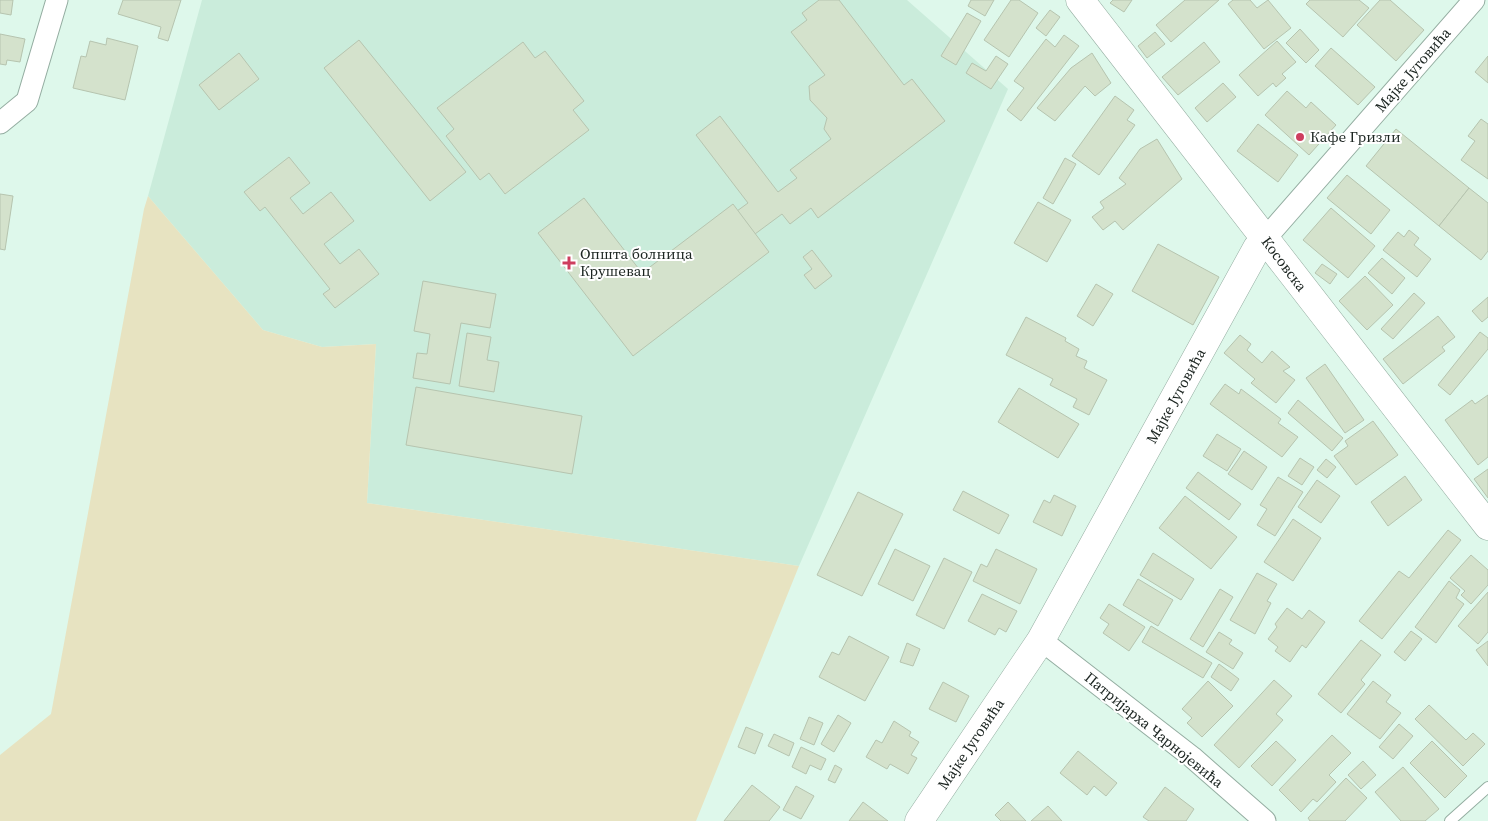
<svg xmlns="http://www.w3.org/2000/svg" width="1488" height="821" viewBox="0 0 1488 821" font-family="'Source Serif 4',serif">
  <rect width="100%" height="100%" fill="#def8eb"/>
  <!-- built -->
  <path fill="#caecdb" d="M 202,0 L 907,0 L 1008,89 L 799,566 L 367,503 L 376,344 L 322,347 L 263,330 L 148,196 Z"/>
  <!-- green -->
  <path fill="#e7e3c1" d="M 148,196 L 263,330 L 322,347 L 376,344 L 367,503 L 799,566 L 696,821 L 0,821 L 0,755 L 51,714 L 144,209 Z"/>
  <!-- building -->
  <g fill="#d4e2cc" stroke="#b6c4af">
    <path d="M 0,0 L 13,0 L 11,15 L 0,13 Z"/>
    <path d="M 123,0 L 181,0 L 168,41 L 158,38 L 161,27 L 118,14 Z"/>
    <path d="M 819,0 L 839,0 L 904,85 L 912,79 L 945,121 L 818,218 L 811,208 L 790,224 L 782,214 L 755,234 L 737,211 L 748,203 L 696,135 L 720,116 L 778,192 L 797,178 L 790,170 L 831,139 L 824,129 L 827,118 L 810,100 L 809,86 L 825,75 L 791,32 L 807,20 L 802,13 Z"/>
    <path d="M 971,0 L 994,0 L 985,16 L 968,6 Z"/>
    <path d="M 1011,0 L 1019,0 L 1038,13 L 1009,57 L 984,40 Z"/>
    <path d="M 1113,0 L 1132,0 L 1124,12 L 1110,3 Z"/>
    <path d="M 1185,0 L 1219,0 L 1171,42 L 1156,25 Z"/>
    <path d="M 1233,0 L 1250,0 L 1257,8 L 1268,0 L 1291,28 L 1264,49 L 1228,4 Z"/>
    <path d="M 1310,0 L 1359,0 L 1369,8 L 1343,37 L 1306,4 Z"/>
    <path d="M 1380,0 L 1390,0 L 1424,30 L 1396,61 L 1357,25 Z"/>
    <path d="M 1050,10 L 1060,17 L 1046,36 L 1036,28 Z"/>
    <path d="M 967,13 L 981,21 L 956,65 L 941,56 Z"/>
    <path d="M 1300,29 L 1319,50 L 1306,63 L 1286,43 Z"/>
    <path d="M 1155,32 L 1165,44 L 1147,58 L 1138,46 Z"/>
    <path d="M 0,34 L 25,39 L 20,62 L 7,60 L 6,65 L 0,64 Z"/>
    <path d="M 1064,35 L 1079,46 L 1021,121 L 1007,110 L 1024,88 L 1014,81 L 1046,39 L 1055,47 Z"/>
    <path d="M 107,38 L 138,46 L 125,100 L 73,88 L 81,56 L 86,57 L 90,41 L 106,45 Z"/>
    <path d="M 359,40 L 466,172 L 430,201 L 324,68 Z"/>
    <path d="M 1277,41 L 1296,62 L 1282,74 L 1286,78 L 1276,87 L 1273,83 L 1258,96 L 1239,75 Z"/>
    <path d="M 523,42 L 535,58 L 545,51 L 584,101 L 573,110 L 589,130 L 505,194 L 489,173 L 480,180 L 446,136 L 454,129 L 437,108 Z"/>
    <path d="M 1204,42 L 1220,62 L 1178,95 L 1162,77 Z"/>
    <path d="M 1331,48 L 1375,87 L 1358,105 L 1315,66 Z"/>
    <path d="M 239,53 L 259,79 L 219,110 L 199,85 Z"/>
    <path d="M 1092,53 L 1111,83 L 1095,96 L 1085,86 L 1055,121 L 1037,108 L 1071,68 Z"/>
    <path d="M 996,56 L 1008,64 L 991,89 L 966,73 L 972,63 L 986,71 Z"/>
    <path d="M 1488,56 L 1488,83 L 1475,72 Z"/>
    <path d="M 1223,83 L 1236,97 L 1207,122 L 1195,108 Z"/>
    <path d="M 1287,91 L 1306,108 L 1311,102 L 1336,125 L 1309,155 L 1265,115 Z"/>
    <path d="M 1115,96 L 1134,110 L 1127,120 L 1135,125 L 1099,175 L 1072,156 Z"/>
    <path d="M 1481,119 L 1488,124 L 1488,179 L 1461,160 L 1475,141 L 1468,136 Z"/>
    <path d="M 1258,124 L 1298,155 L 1278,182 L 1237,151 Z"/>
    <path d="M 1396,129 L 1469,188 L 1439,226 L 1366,166 Z"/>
    <path d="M 1157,139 L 1182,179 L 1123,230 L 1115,221 L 1103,230 L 1092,217 L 1104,208 L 1100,202 L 1126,184 L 1119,178 L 1140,149 Z"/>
    <path d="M 289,157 L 310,183 L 290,198 L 303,214 L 331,192 L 354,221 L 324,244 L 340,264 L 359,249 L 379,274 L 335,308 L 323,294 L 330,289 L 265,207 L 260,211 L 244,192 Z"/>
    <path d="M 1065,158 L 1076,164 L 1053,204 L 1043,198 Z"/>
    <path d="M 1347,175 L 1390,210 L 1371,234 L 1327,198 Z"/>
    <path d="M 1469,188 L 1488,203 L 1488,251 L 1481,260 L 1439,226 Z"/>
    <path d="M 0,194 L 13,196 L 5,250 L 0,249 Z"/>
    <path d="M 584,198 L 642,273 L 733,204 L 769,252 L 633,356 L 538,233 Z"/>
    <path d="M 1038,202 L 1071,220 L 1047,262 L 1014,243 Z"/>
    <path d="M 1331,208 L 1375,246 L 1348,278 L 1303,240 Z"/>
    <path d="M 1409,230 L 1419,238 L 1414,245 L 1431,259 L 1417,277 L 1383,250 L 1398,232 L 1404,237 Z"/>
    <path d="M 1158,244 L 1219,277 L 1193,325 L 1132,291 Z"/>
    <path d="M 812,250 L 832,276 L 815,289 L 804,275 L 812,269 L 803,257 Z"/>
    <path d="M 1382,258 L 1405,278 L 1392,294 L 1368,273 Z"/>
    <path d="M 1322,264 L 1337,274 L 1330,284 L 1315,273 Z"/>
    <path d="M 1365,276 L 1393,305 L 1367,330 L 1339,301 Z"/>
    <path d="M 423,281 L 496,294 L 490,328 L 461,323 L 450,384 L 413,378 L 417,353 L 427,354 L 430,334 L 414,331 Z"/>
    <path d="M 1096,284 L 1113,294 L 1093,326 L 1077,316 Z"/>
    <path d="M 1414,293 L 1425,303 L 1393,339 L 1381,329 Z"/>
    <path d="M 1488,297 L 1488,317 L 1482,322 L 1472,311 Z"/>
    <path d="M 1438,316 L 1455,337 L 1442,347 L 1445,351 L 1403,384 L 1383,359 Z"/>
    <path d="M 1026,317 L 1066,338 L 1065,341 L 1079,349 L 1076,356 L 1087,361 L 1084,368 L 1107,380 L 1089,415 L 1073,407 L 1077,399 L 1050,385 L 1053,379 L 1006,355 Z"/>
    <path d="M 1480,332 L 1488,338 L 1488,349 L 1450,395 L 1438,385 Z"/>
    <path d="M 467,333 L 491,337 L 487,360 L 499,362 L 494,392 L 459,386 Z"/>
    <path d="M 1240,335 L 1251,344 L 1247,350 L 1262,363 L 1272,351 L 1290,367 L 1283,371 L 1295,380 L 1276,403 L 1251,383 L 1255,379 L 1224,353 Z"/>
    <path d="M 1325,364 L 1364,420 L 1345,433 L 1306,378 Z"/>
    <path d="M 1225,384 L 1239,394 L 1241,389 L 1281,419 L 1278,423 L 1298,437 L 1282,457 L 1210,404 Z"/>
    <path d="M 416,387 L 582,416 L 572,474 L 406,445 Z"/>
    <path d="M 1019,388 L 1079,424 L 1058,458 L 998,422 Z"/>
    <path d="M 1488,395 L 1488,457 L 1478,465 L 1445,420 L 1472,400 L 1475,404 Z"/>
    <path d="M 1298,400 L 1343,438 L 1332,451 L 1288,413 Z"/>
    <path d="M 1373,421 L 1398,455 L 1356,485 L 1334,456 L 1348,446 L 1345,441 Z"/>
    <path d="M 1217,434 L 1241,449 L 1227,471 L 1203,456 Z"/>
    <path d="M 1244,451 L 1267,467 L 1252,490 L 1228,474 Z"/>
    <path d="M 1300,458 L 1314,467 L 1302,485 L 1288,476 Z"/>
    <path d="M 1326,459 L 1336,467 L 1327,478 L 1317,470 Z"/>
    <path d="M 1488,469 L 1488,498 L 1474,479 Z"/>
    <path d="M 1198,472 L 1241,504 L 1229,520 L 1186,488 Z"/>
    <path d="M 1405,476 L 1422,500 L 1388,526 L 1371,502 Z"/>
    <path d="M 1278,477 L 1303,492 L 1275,536 L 1257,525 L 1267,509 L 1260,505 Z"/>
    <path d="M 1317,480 L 1340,496 L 1321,523 L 1298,507 Z"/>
    <path d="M 963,491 L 1009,515 L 999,534 L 953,510 Z"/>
    <path d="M 858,492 L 903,514 L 862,596 L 817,575 Z"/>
    <path d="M 1054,495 L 1076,506 L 1062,536 L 1033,522 L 1044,500 L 1050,503 Z"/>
    <path d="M 1185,496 L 1237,537 L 1211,569 L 1159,528 Z"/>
    <path d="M 1293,519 L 1321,538 L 1293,581 L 1264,562 Z"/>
    <path d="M 1448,530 L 1461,540 L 1382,639 L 1359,621 L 1399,571 L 1409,578 Z"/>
    <path d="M 895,549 L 930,566 L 913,601 L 878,584 Z"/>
    <path d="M 996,549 L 1037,569 L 1020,604 L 973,581 L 981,564 L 987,567 Z"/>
    <path d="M 1153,553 L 1194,579 L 1181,600 L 1140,575 Z"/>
    <path d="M 1471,555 L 1488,570 L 1488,585 L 1471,604 L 1461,595 L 1465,591 L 1450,578 Z"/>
    <path d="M 944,558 L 972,572 L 944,629 L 916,615 Z"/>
    <path d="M 1257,573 L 1277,584 L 1267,601 L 1271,603 L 1255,634 L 1230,620 Z"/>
    <path d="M 1138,579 L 1173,600 L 1158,626 L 1123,605 Z"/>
    <path d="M 1449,581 L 1460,590 L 1456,598 L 1464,604 L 1436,643 L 1415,627 Z"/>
    <path d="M 1220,589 L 1233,597 L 1203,647 L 1190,639 Z"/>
    <path d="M 1488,592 L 1488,632 L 1478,644 L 1458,626 Z"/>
    <path d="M 982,594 L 1017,611 L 1006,632 L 999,628 L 995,635 L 968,621 Z"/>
    <path d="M 1109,604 L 1145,627 L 1129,651 L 1103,633 L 1109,624 L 1100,618 Z"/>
    <path d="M 1287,608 L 1302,619 L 1309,610 L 1325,622 L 1306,648 L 1302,645 L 1290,662 L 1275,651 L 1278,647 L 1268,639 L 1277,627 L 1275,624 Z"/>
    <path d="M 1151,626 L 1212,663 L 1203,678 L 1142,642 Z"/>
    <path d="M 1411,631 L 1422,639 L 1405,661 L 1394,652 Z"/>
    <path d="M 1219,632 L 1232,640 L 1229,644 L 1243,653 L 1233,669 L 1206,652 Z"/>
    <path d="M 849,636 L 889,657 L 865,701 L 819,677 L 832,652 L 839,655 Z"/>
    <path d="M 1361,640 L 1381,655 L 1361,680 L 1365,684 L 1341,713 L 1318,694 Z"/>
    <path d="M 1488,641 L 1488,666 L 1476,650 Z"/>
    <path d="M 907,643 L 920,649 L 913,666 L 900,662 Z"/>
    <path d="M 1219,664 L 1239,679 L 1231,691 L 1211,677 Z"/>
    <path d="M 1274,680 L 1292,696 L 1276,714 L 1283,720 L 1239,768 L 1214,745 Z"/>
    <path d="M 1208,681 L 1233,706 L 1202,737 L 1187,723 L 1192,718 L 1182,709 Z"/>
    <path d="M 1373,681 L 1391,695 L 1386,702 L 1401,713 L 1380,739 L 1347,714 Z"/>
    <path d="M 943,682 L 969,696 L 956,722 L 929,709 Z"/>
    <path d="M 1429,705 L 1466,740 L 1473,733 L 1485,744 L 1463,766 L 1415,719 Z"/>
    <path d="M 838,715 L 851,723 L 834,752 L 821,744 Z"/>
    <path d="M 809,717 L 823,723 L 814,745 L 800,739 Z"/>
    <path d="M 894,721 L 911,732 L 909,736 L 919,742 L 911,755 L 917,758 L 908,774 L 890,764 L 887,769 L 866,757 L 876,740 L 882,743 Z"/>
    <path d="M 1399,724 L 1413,736 L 1393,759 L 1379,747 Z"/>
    <path d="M 746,727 L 763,734 L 755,754 L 738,747 Z"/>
    <path d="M 774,734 L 794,743 L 789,756 L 768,746 Z"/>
    <path d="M 1332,735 L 1351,753 L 1329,775 L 1336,782 L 1317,802 L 1313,799 L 1301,812 L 1279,790 Z"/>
    <path d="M 1276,741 L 1296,760 L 1272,786 L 1251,766 Z"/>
    <path d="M 1432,741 L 1467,776 L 1445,798 L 1410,763 Z"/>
    <path d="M 801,747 L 826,759 L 821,770 L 810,765 L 806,774 L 792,767 Z"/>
    <path d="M 1078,751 L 1117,783 L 1106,796 L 1094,786 L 1087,795 L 1060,773 Z"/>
    <path d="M 1363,761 L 1376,775 L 1361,789 L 1348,775 Z"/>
    <path d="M 835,765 L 842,769 L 835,783 L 828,780 Z"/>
    <path d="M 1403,767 L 1439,809 L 1425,821 L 1401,821 L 1375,792 Z"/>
    <path d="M 1346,778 L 1367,798 L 1345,821 L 1310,821 L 1308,818 Z"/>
    <path d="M 752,785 L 780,807 L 769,821 L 724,821 Z"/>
    <path d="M 796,786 L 814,796 L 801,819 L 783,810 Z"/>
    <path d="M 1165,787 L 1194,809 L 1186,821 L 1149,821 L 1143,817 Z"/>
    <path d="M 863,802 L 888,821 L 849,821 Z"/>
    <path d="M 1008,802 L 1026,821 L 1001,821 L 995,815 Z"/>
    <path d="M 1048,806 L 1062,821 L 1031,821 Z"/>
  </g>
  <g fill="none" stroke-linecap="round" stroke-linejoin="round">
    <!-- lane casing -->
    <g stroke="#94ada1" stroke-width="12">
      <path id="lane" d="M 1450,821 L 1488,787"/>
    </g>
    <!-- street casing -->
    <g stroke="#94ada1" stroke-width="23">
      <g id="street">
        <path d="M 0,123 L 27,101 L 57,0"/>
        <path d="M 1265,239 L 1474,0"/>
        <path d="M 1041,640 L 1192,757 L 1265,821"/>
      </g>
    </g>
    <!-- secondary casing -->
    <g stroke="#94ada1" stroke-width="29">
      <g id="secondary">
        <path d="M 1080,0 L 1488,526"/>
        <path d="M 919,821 L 1041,640 L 1257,248 L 1265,239"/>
      </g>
    </g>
    <!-- lane -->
    <use href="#lane" stroke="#fff" stroke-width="10"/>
    <!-- street -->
    <use href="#street" stroke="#fff" stroke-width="21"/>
    <!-- secondary -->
    <use href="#secondary" stroke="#fff" stroke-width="28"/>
  </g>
  <!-- markers -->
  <g fill="#ce3e5f" stroke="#fff" stroke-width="2">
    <circle cx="1300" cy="137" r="5"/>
    <path d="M566.5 255.5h5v5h5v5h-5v5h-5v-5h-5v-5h5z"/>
  </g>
  <g text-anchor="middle" stroke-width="4" stroke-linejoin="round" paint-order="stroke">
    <!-- street labels -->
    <g font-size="15" fill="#1b2420" stroke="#fff">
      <text transform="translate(1413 70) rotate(-49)" y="5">Мајке Југовића</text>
      <text transform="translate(1284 264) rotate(53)" y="5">Косовска</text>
      <text transform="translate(1176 396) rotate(-61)" y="5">Мајке Југовића</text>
      <text transform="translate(1154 730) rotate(39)" y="5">Патријарха Чарнојевића</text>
      <text transform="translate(971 744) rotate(-56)" y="5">Мајке Југовића</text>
    </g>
    <!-- poi labels -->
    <g font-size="15" fill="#1b2420" stroke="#fff" text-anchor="start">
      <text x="1310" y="142">Кафе Гризли</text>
      <text x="580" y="259">Општа болница<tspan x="580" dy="17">Крушевац</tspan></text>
    </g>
  </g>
</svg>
